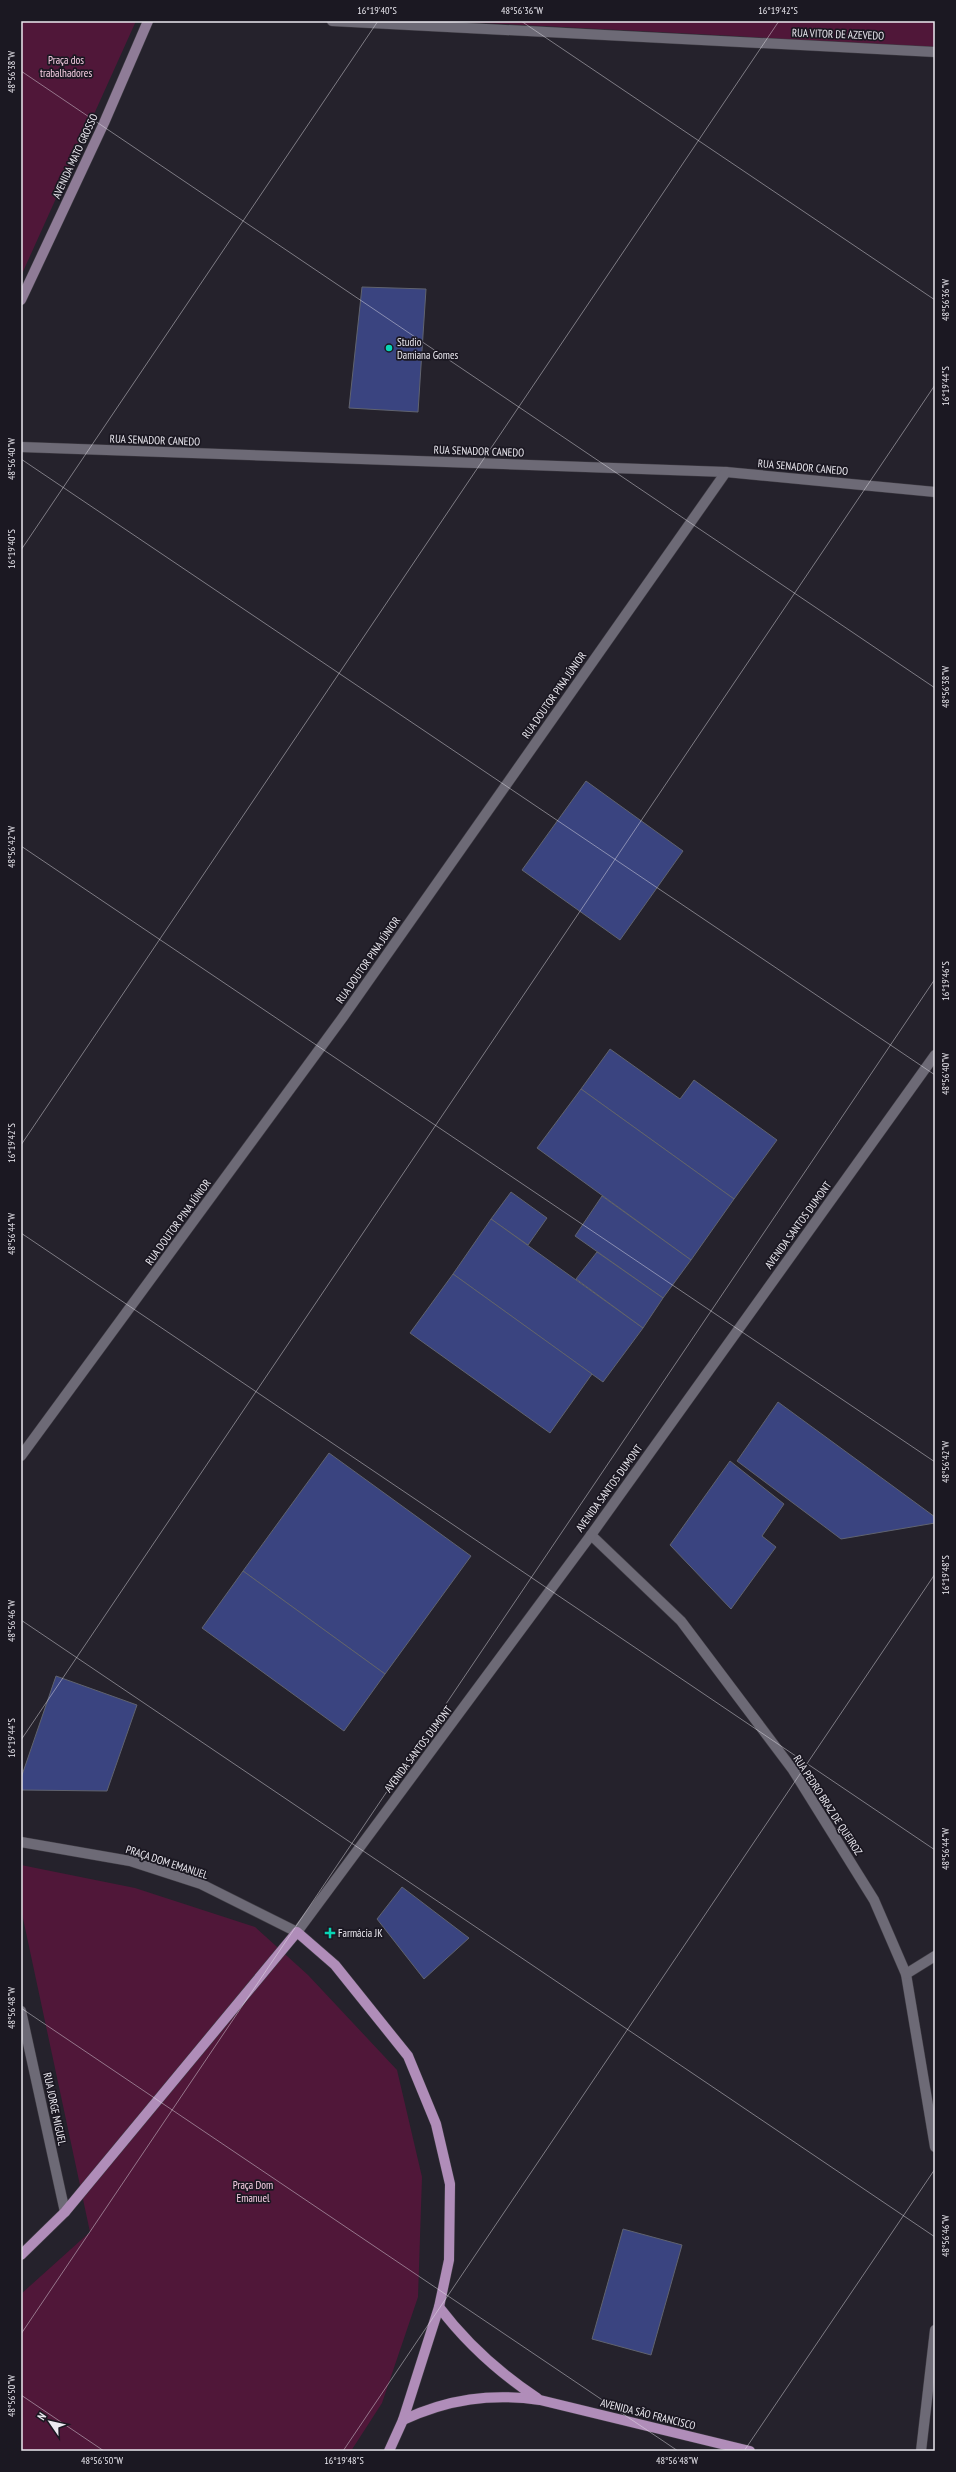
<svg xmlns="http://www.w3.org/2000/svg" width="956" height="2472" viewBox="0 0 956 2472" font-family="'PT Sans Narrow',sans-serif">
  <rect width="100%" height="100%" fill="#25222c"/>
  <!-- green -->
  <g fill="#501739">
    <path d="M 21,21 L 136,21 L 21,276 Z"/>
    <path d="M 445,21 L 935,21 L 935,49 L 734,36 Z"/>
    <path d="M 21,1865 L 135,1888 L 255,1927 L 308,1975 L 397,2070 L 422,2177 L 418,2297 L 382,2403 L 351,2451 L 21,2451 L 21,2294 L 90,2232 L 21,1909 Z"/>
  </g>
  <!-- building -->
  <g fill="#3a4480" stroke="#60636f">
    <path d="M 362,287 L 426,289 L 418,412 L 349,408 Z"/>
    <path d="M 586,781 L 683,851 L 620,940 L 522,870 Z"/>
    <path d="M 610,1049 L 680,1099 L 694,1080 L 777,1140 L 734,1199 L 581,1089 Z"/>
    <path d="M 581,1089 L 734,1199 L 691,1260 L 537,1148 Z"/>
    <path d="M 511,1192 L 547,1218 L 528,1245 L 491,1219 Z"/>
    <path d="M 602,1196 L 691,1260 L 663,1298 L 575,1236 Z"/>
    <path d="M 491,1219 L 643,1328 L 603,1382 L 453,1274 Z"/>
    <path d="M 597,1252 L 663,1298 L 643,1328 L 576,1279 Z"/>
    <path d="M 453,1274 L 592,1374 L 550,1433 L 410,1333 Z"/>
    <path d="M 778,1402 L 935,1517 L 935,1523 L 841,1539 L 737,1461 Z"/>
    <path d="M 329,1453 L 471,1556 L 385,1674 L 243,1571 Z"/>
    <path d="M 730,1461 L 784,1504 L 762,1536 L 776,1547 L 731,1609 L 670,1545 Z"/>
    <path d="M 243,1571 L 385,1674 L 344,1731 L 202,1628 Z"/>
    <path d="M 56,1676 L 137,1705 L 107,1791 L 21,1790 L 21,1778 Z"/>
    <path d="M 402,1887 L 469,1938 L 424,1979 L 377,1919 Z"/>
    <path d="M 623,2229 L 682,2245 L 651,2355 L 592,2339 Z"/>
  </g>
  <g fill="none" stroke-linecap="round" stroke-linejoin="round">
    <!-- minor casing -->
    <g stroke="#3f3c44" stroke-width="11">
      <g id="minor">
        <path d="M 332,21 L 935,52"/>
        <path d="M 21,447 L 726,472 L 935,492"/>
        <path d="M 21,1456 L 343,1017 L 726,472"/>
        <path d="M 591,1535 L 681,1621 L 793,1770 L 874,1900 L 906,1974 L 935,2147"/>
        <path d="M 21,1842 L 130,1861 L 201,1884 L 297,1932"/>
        <path d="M 906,1974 L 935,1956"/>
        <path d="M 21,2011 L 65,2212"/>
        <path d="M 921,2451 L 935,2330"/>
      </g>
    </g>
    <!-- tertiary casing -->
    <g stroke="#3f3c44" stroke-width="11">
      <path id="tertiary" d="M 297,1932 L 591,1535 L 935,1055"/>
    </g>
    <!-- secondary casing -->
    <g stroke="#3f3c44" stroke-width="11">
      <path id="secondary" d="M 21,300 L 104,123 L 148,21"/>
    </g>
    <!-- primary casing -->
    <g stroke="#3f3c44" stroke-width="11">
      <g id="primary">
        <path d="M 21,2255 L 65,2212 L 297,1932 L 335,1965 L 408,2056 L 436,2124 L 450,2184 L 449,2260 L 439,2307 L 403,2420 L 389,2451"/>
        <path d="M 439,2307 C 467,2344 498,2372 537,2398"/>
        <path d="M 403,2420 C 448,2399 491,2393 540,2400 L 750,2451"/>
      </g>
    </g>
    <!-- minor -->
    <use href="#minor" stroke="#6d6a76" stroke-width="10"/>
    <!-- tertiary -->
    <use href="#tertiary" stroke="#6d6a76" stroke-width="10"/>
    <!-- secondary -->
    <use href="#secondary" stroke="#8f7c97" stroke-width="10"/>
    <!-- primary -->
    <use href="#primary" stroke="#b08db9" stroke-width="10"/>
  </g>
  <!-- ticks -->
  <path fill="none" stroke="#ebe9f0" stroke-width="1" stroke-opacity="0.45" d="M 521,21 L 935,300M 21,71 L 935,688M 21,459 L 935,1075M 21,550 L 378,21M 21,846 L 935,1462M 21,1145 L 779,21M 21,1233 L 935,1850M 21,1620 L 935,2237M 21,1740 L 935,385M 21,2008 L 678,2451M 21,2334 L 935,979M 21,2395 L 104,2451M 343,2451 L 935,1574M 744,2451 L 935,2169"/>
  <!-- markers -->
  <g fill="#08d5b5" stroke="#1b1822" stroke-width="1.5">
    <circle cx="389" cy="348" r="4"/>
    <path d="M328 1927h4v4h4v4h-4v4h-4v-4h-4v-4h4z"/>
  </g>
  <g text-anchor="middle" stroke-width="3.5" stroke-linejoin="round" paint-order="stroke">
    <!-- street labels -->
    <g font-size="11" fill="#ebe9f0" stroke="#1b1822">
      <text transform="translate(838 34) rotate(2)" y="4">RUA VITOR DE AZEVEDO</text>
      <text transform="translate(75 156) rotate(-65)" y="4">AVENIDA MATO GROSSO</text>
      <text transform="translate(155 440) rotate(2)" y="4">RUA SENADOR CANEDO</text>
      <text transform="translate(479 451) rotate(2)" y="4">RUA SENADOR CANEDO</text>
      <text transform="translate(803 467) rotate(5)" y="4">RUA SENADOR CANEDO</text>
      <text transform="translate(554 695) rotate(-55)" y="4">RUA DOUTOR PINA JÚNIOR</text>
      <text transform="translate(368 960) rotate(-55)" y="4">RUA DOUTOR PINA JÚNIOR</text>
      <text transform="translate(178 1222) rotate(-54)" y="4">RUA DOUTOR PINA JÚNIOR</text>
      <text transform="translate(798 1225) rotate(-54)" y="4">AVENIDA SANTOS DUMONT</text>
      <text transform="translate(609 1488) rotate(-54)" y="4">AVENIDA SANTOS DUMONT</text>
      <text transform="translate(418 1749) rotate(-53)" y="4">AVENIDA SANTOS DUMONT</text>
      <text transform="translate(828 1805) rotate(57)" y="4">RUA PEDRO BRAZ DE QUEIROZ</text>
      <text transform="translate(167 1862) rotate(18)" y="4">PRAÇA DOM EMANUEL</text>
      <text transform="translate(55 2109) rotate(78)" y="4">RUA JORGE MIGUEL</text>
      <text transform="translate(648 2414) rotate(14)" y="4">AVENIDA SÃO FRANCISCO</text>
    </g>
    <!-- park labels -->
    <g font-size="11" fill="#f9d0e5" stroke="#1b1822">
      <text x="66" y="64">Praça dos<tspan x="66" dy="13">trabalhadores</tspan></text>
      <text x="253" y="2189">Praça Dom<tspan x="253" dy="13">Emanuel</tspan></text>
    </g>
    <!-- poi labels -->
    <g font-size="11" fill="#ebe9f0" stroke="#1b1822" text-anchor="start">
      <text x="397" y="346">Studio<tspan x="397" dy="13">Damiana Gomes</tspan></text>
      <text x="338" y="1937">Farmácia JK</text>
    </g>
  </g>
  <!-- border -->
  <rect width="956" height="2472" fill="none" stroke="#1b1822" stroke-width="44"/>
  <!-- north arrow -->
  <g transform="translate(50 2422) rotate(304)" stroke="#1b1822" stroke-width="3" paint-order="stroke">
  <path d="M0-3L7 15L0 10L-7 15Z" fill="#ebe9f0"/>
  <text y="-6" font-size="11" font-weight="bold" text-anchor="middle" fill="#ebe9f0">N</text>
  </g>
  <rect x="22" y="22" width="912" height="2428" fill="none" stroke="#ebe9f0" stroke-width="1.5"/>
  <g font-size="10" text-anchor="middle" fill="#ebe9f0">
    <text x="377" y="14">16°19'40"S</text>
    <text x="522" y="14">48°56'36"W</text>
    <text x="778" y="14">16°19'42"S</text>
    <text transform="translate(11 72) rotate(-90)" y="4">48°56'38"W</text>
    <text transform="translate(945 300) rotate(-90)" y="4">48°56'36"W</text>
    <text transform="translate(945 386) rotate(-90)" y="4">16°19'44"S</text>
    <text transform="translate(11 459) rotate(-90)" y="4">48°56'40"W</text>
    <text transform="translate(11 549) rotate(-90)" y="4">16°19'40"S</text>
    <text transform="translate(945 687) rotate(-90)" y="4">48°56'38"W</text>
    <text transform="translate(11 847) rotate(-90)" y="4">48°56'42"W</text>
    <text transform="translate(945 981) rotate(-90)" y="4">16°19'46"S</text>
    <text transform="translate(945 1074) rotate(-90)" y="4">48°56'40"W</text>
    <text transform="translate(11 1143) rotate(-90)" y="4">16°19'42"S</text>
    <text transform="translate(11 1234) rotate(-90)" y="4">48°56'44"W</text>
    <text transform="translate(945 1462) rotate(-90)" y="4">48°56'42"W</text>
    <text transform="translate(945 1575) rotate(-90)" y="4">16°19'48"S</text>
    <text transform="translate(11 1621) rotate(-90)" y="4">48°56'46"W</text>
    <text transform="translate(11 1738) rotate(-90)" y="4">16°19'44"S</text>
    <text transform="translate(945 1849) rotate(-90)" y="4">48°56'44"W</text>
    <text transform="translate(11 2008) rotate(-90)" y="4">48°56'48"W</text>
    <text transform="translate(945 2236) rotate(-90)" y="4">48°56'46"W</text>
    <text transform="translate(11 2396) rotate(-90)" y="4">48°56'50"W</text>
    <text x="102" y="2464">48°56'50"W</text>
    <text x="344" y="2464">16°19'48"S</text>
    <text x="677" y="2464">48°56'48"W</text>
  </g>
</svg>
